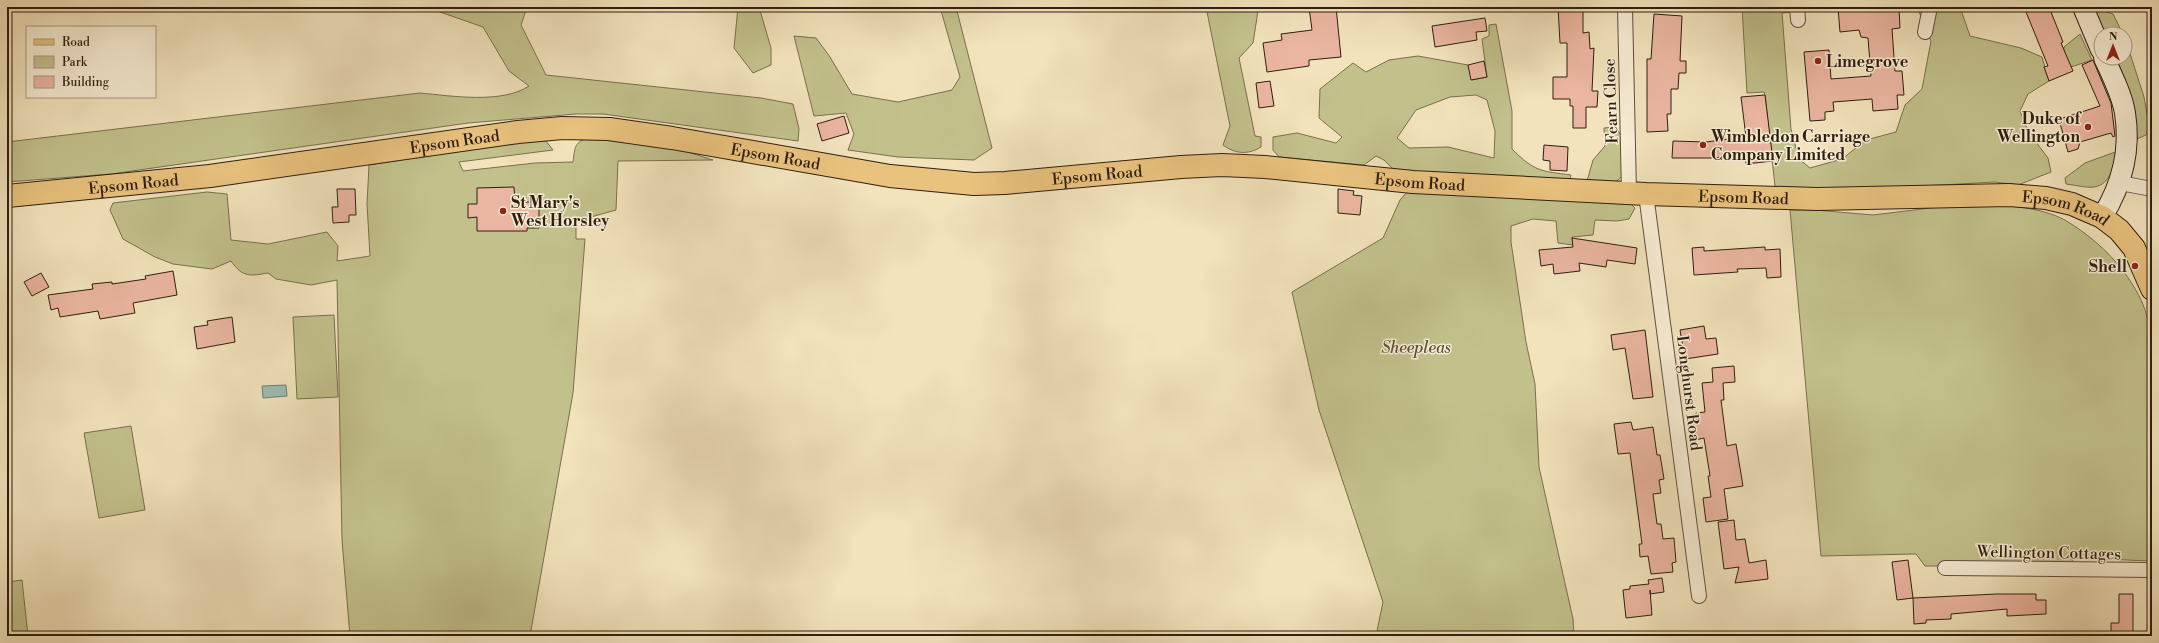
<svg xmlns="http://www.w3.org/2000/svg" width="2159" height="643" viewBox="0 0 2159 643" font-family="'Libre Bodoni',serif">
  <rect width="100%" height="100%" fill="#f2e3bc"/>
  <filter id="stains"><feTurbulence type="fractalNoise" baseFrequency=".005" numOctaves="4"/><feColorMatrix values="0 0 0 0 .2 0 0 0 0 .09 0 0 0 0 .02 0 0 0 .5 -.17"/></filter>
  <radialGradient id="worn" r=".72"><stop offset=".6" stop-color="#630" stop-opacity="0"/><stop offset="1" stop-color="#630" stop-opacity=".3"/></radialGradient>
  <!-- green -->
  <g fill="#c2c18c" stroke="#78704e" fill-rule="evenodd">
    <path d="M 438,7 L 527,7 L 521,25 L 546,75 L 761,98 L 793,104 L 799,129 L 798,141 L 603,114 L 576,114 L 468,123 L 111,174 L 7,182 L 7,142 L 420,93 C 452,96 502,104 529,86 L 509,71 L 483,27 L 440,12 Z"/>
    <path d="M 738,7 L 759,7 L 771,48 L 771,65 L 753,73 L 734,48 Z"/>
    <path d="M 940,7 L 956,7 L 992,148 L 974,160 L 898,157 L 848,150 L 854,134 L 846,113 L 814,116 L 794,36 L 816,38 L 830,57 L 852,94 L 898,102 L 952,90 L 960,77 Z"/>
    <path d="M 1206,7 L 1256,7 L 1258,11 L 1253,43 L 1239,58 L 1255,136 L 1261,137 L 1261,147 C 1248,155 1235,154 1223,145 L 1230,126 Z"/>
    <path d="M 1742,7 L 1794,7 L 1794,12 L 1782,13 L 1791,129 L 1799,159 L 1810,168 L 1842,159 L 1866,140 L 1896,132 L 1905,105 L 1922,89 L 1931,41 L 1917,7 L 1960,7 L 1970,36 L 2021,48 L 2042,57 L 2049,81 L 2028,94 L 2020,111 L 2029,133 L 2048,158 L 2051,172 L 2018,185 L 1995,182 L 1849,190 L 1788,189 L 1775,186 L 1765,95 L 1764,92 L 1747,93 Z"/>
    <path d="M 2100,10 L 2113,14 L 2123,34 L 2103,34 L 2095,13 Z"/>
    <path d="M 1496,24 L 1512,111 L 1512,149 C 1535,172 1541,171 1571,175 L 1570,180 L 1395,171 L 1384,160 L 1376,156 L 1364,165 L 1279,157 L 1273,150 L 1273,137 L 1297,133 L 1336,143 L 1342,137 L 1319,118 L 1320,89 L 1353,63 L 1366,72 L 1389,60 L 1418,56 L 1468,65 L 1472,80 L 1487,77 L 1482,39 L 1489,36 L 1489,25 ZM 1476,95 L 1487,100 L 1495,131 L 1494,158 L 1448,147 L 1409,148 L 1397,138 L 1416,110 L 1450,97 Z"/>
    <path d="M 2080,34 L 2092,60 L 2071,67 L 2063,59 L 2064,47 Z"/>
    <path d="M 2125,38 L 2144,97 L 2149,125 L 2146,135 L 2137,139 L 2129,95 L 2117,58 L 2125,58 Z"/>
    <path d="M 1616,127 L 1623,139 L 1624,175 L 1613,184 L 1587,181 L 1593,160 L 1605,146 L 1604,128 Z"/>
    <path d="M 590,137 L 669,146 L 713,160 L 618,161 L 616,210 L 576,221 L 576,239 L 585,239 L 573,393 L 530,636 L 350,636 L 342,540 L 337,280 L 311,285 L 276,279 L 268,273 C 250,276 243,278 231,261 L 212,269 L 173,264 L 155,257 L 123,239 L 110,210 L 113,203 L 207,192 L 227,194 L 231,240 L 268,244 L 327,232 L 338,246 L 337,261 L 370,256 L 367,204 L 369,165 L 536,139 L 546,141 L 553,150 L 459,162 L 463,171 L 535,163 L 573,162 C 575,147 574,142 590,137 Z"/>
    <path d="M 2118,151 C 2118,157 2115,163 2113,169 C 2102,194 2089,187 2066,184 L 2065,178 L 2085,163 Z"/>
    <path d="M 1408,191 L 1628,201 L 1635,208 L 1629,219 L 1617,221 L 1595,220 L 1593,235 L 1572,237 L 1573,245 L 1558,243 L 1556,221 L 1533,219 L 1511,226 L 1511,242 L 1526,342 L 1535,384 L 1539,467 L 1573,619 L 1574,636 L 1376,636 L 1383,602 L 1319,410 L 1292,292 L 1383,238 L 1400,200 Z"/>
    <path d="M 1997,204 C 2019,207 2043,209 2063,219 C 2096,238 2126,267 2142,302 C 2147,313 2149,326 2152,338 L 2152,561 L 2075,558 L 2068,566 L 1925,566 L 1916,554 L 1821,556 L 1790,210 L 1815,210 L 1873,215 L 1955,205 Z"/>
    <path d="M 334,315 L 338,397 L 297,399 L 293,317 Z"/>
    <path d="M 131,426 L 145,510 L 99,518 L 84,433 Z"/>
    <path d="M 22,580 L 28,636 L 7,636 L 7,582 Z"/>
  </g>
  <!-- water -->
  <path fill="#9bbeb4" stroke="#6f7e73" d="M 286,385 L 287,396 L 263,398 L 262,386 Z"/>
  <!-- building -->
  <g fill="#ebb6a1" stroke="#2e1e11">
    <path d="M 1309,7 L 1336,7 L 1341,57 L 1309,60 L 1309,66 L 1267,72 L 1263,43 L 1282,40 L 1281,34 L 1312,30 Z"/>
    <path d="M 1558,7 L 1583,7 L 1583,33 L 1589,32 L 1590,49 L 1594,48 L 1592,91 L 1598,91 L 1597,107 L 1586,107 L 1586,128 L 1573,128 L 1573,106 L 1570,106 L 1570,99 L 1553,99 L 1553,77 L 1567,77 L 1567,43 L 1560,43 Z"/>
    <path d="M 1899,7 L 1900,28 L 1892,29 L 1895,71 L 1902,71 L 1904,95 L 1897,95 L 1898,109 L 1873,111 L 1872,99 L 1833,102 L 1834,111 L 1825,112 L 1825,120 L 1810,121 L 1804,52 L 1829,50 L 1831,79 L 1871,76 L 1868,38 L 1861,37 L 1859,30 L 1840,32 L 1838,8 Z"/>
    <path d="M 2024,7 L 2049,7 L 2063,42 L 2061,43 L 2073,71 L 2049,81 L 2044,67 L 2048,66 Z"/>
    <path d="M 1654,14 L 1682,16 L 1680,61 L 1686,61 L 1686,73 L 1679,73 L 1678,89 L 1671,89 L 1671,114 L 1667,114 L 1668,131 L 1647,132 L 1647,59 L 1651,59 Z"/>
    <path d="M 1485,18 L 1487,31 L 1476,32 L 1477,40 L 1435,47 L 1432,26 Z"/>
    <path d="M 2093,60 L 2111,103 L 2115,136 L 2113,137 L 2111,133 L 2080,142 L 2078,149 L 2068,152 L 2060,123 L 2063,118 L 2100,106 L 2082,65 Z"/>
    <path d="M 1484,61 L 1487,77 L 1471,80 L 1468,65 Z"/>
    <path d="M 1270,81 L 1274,106 L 1259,108 L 1256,83 Z"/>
    <path d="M 1765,95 L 1773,161 L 1746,164 L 1745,153 L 1715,158 L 1672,158 L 1673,141 L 1706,142 L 1746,137 L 1741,97 Z"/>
    <path d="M 844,116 L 849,133 L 822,141 L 817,124 Z"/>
    <path d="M 1544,145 L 1568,147 L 1567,171 L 1550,170 L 1550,161 L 1543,160 Z"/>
    <path d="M 514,187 L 515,202 L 539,202 L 539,228 L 527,228 L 527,231 L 477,231 L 477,217 L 468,218 L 468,204 L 477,204 L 477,188 Z"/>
    <path d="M 337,189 L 355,189 L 356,215 L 349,215 L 349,222 L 333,223 L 332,207 L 338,207 Z"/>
    <path d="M 1338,189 L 1354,191 L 1353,195 L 1362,196 L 1360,215 L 1338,213 Z"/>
    <path d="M 1572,238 L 1637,248 L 1635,264 L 1607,260 L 1606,267 L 1579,263 L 1580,271 L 1554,274 L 1553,264 L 1541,266 L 1539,250 L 1573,247 Z"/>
    <path d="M 1704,247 L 1704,251 L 1765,247 L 1765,250 L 1780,249 L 1781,277 L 1767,278 L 1766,268 L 1737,269 L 1738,272 L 1694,275 L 1692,248 Z"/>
    <path d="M 173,271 L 177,295 L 133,303 L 135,313 L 100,319 L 98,311 L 60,317 L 58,308 L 51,310 L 48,295 L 93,289 L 92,284 L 112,282 L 112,284 L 146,279 L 145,276 Z"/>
    <path d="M 41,273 L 49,287 L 32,296 L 24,282 Z"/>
    <path d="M 232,317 L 235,342 L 197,349 L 194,327 L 208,325 L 207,321 Z"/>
    <path d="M 1704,326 L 1706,339 L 1716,338 L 1718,354 L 1685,359 L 1680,330 Z"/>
    <path d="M 1645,330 L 1653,397 L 1633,399 L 1625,348 L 1613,350 L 1611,335 Z"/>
    <path d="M 1734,366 L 1735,382 L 1723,383 L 1724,400 L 1721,400 L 1727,446 L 1736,444 L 1743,486 L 1724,489 L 1728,519 L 1706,522 L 1703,498 L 1711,497 L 1708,476 L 1710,476 L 1704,438 L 1695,440 L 1692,422 L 1697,421 L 1696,413 L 1705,412 L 1702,383 L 1713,382 L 1712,368 Z"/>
    <path d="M 1631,422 L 1633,430 L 1653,427 L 1657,455 L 1660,455 L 1664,479 L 1659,480 L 1661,493 L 1653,494 L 1657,524 L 1661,524 L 1663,539 L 1674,538 L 1676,562 L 1672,563 L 1673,572 L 1651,574 L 1648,556 L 1640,557 L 1639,544 L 1642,544 L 1630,453 L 1618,454 L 1614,424 Z"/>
    <path d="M 1734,520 L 1736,540 L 1745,539 L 1749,563 L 1766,560 L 1768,579 L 1735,583 L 1739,567 L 1724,569 L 1718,522 Z"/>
    <path d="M 1908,560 L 1913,598 L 1897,600 L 1892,562 Z"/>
    <path d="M 1662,578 L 1664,592 L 1650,594 L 1650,590 L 1652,615 L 1626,618 L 1623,590 L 1630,589 L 1630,586 L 1649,584 L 1648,580 Z"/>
    <path d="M 1997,594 L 2036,594 L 2036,600 L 2046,600 L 2046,614 L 2007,616 L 2007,609 L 1951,614 L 1951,619 L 1926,620 L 1926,623 L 1914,624 L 1913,598 Z"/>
    <path d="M 2119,594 L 2133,594 L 2133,632 L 2127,632 L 2127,636 L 2111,636 L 2111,623 L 2119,623 Z"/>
  </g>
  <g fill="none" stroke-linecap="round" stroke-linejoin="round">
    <!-- street casing -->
    <g stroke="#5f4f3c" stroke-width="16">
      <g id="street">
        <path d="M 1625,7 L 1629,193"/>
        <path d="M 1797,7 L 1798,20"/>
        <path d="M 1925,32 L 1929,12 L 1927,7"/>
        <path d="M 2120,183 L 2152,189"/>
        <path d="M 1646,194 L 1699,596"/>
        <path d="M 1945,568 L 2152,570"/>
      </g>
    </g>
    <!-- secondary casing -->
    <g stroke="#2e1e11" stroke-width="22">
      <g id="secondary">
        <path d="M 2083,7 L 2101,50"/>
        <path d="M 2102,217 C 2122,185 2131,151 2125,113 C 2122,95 2112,75 2104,58"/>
      </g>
    </g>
    <!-- primary casing -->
    <g stroke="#2e1e11" stroke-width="24">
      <g id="primary">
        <path id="s1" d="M 7,196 L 210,176 L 518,132 L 562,128 L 609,129 L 672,138 L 890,176 L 974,184 L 1005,183 L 1181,167 L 1222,165 L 1265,167 L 1413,182 L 1646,194 L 1817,199 L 2009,195 L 2046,198 L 2072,204 L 2102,217 L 2119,230 L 2134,248 L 2152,289"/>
      </g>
    </g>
    <!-- street -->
    <use href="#street" stroke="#f7edd3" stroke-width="14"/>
    <!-- secondary -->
    <use href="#secondary" stroke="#f7edd3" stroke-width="20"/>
    <!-- primary -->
    <use href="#primary" stroke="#e9c27e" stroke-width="22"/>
  </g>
  <!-- markers -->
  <g fill="#8f2418" stroke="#f7edd3" stroke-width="1.5">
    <circle cx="1818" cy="61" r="4"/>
    <circle cx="2088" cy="127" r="4"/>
    <circle cx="1703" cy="145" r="4"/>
    <circle cx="503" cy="211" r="4"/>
    <circle cx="2135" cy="266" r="4"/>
  </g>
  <g text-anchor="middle" stroke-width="3" stroke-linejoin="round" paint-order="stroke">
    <!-- poi labels -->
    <g font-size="16" font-weight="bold" fill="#2e1e11" stroke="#f7edd3" text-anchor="start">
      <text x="1826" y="67">Limegrove</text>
      <text x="2080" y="124" text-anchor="end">Duke of<tspan x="2080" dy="18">Wellington</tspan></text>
      <text x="1711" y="142">Wimbledon Carriage<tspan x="1711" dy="18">Company Limited</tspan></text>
      <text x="511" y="208">St Mary's<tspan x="511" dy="18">West Horsley</tspan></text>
      <text x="2127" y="272" text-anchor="end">Shell</text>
    </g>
    <!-- street labels -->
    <g font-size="16" fill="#2e1e11" stroke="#f7edd3">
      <text transform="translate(1610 101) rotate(-92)" y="6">Fearn Close</text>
      <text dy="6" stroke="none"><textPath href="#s1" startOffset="451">Epsom Road</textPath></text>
      <text dy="6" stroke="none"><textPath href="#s1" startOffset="775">Epsom Road</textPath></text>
      <text dy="6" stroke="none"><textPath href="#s1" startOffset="1099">Epsom Road</textPath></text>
      <text dy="6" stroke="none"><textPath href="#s1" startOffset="1423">Epsom Road</textPath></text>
      <text dy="6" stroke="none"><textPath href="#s1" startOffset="127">Epsom Road</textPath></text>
      <text dy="6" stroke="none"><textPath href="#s1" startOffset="1747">Epsom Road</textPath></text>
      <text dy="6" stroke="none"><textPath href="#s1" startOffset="2071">Epsom Road</textPath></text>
      <text transform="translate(1690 393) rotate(83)" y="6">Longhurst Road</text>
      <text transform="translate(2049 552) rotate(1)" y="6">Wellington Cottages</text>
    </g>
    <!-- park labels -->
    <g font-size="16" font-style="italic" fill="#5a4f36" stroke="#f7edd3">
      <text x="1416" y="353">Sheepleas</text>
    </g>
  </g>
  <!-- margin -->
  <rect width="2159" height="643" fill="none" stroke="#f2e3bc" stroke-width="24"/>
  <rect x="8" y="8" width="2143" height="627" fill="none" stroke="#2e1e11" stroke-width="2"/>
  <rect x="12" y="12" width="2135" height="619" fill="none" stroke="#2e1e11"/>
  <!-- legend -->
  <rect x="26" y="26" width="130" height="72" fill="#f7edd3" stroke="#a79a85"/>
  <rect x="34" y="39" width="20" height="6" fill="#e9c27e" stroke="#a79a85"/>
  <text x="62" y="46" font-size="12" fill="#2e1e11">Road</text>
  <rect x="34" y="56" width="20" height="12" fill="#c2c18c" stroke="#a79a85"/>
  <text x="62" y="66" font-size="12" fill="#2e1e11">Park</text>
  <rect x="34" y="76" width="20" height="12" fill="#ebb6a1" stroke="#a79a85"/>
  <text x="62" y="86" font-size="12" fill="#2e1e11">Building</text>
  <!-- north arrow -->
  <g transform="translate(2113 46)"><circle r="19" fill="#f7edd3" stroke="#a79a85"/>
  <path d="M0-3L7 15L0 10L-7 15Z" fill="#8f2418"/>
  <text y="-6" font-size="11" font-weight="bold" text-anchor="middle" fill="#2e1e11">N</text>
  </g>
  <rect width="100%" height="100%" filter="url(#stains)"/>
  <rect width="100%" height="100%" fill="url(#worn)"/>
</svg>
